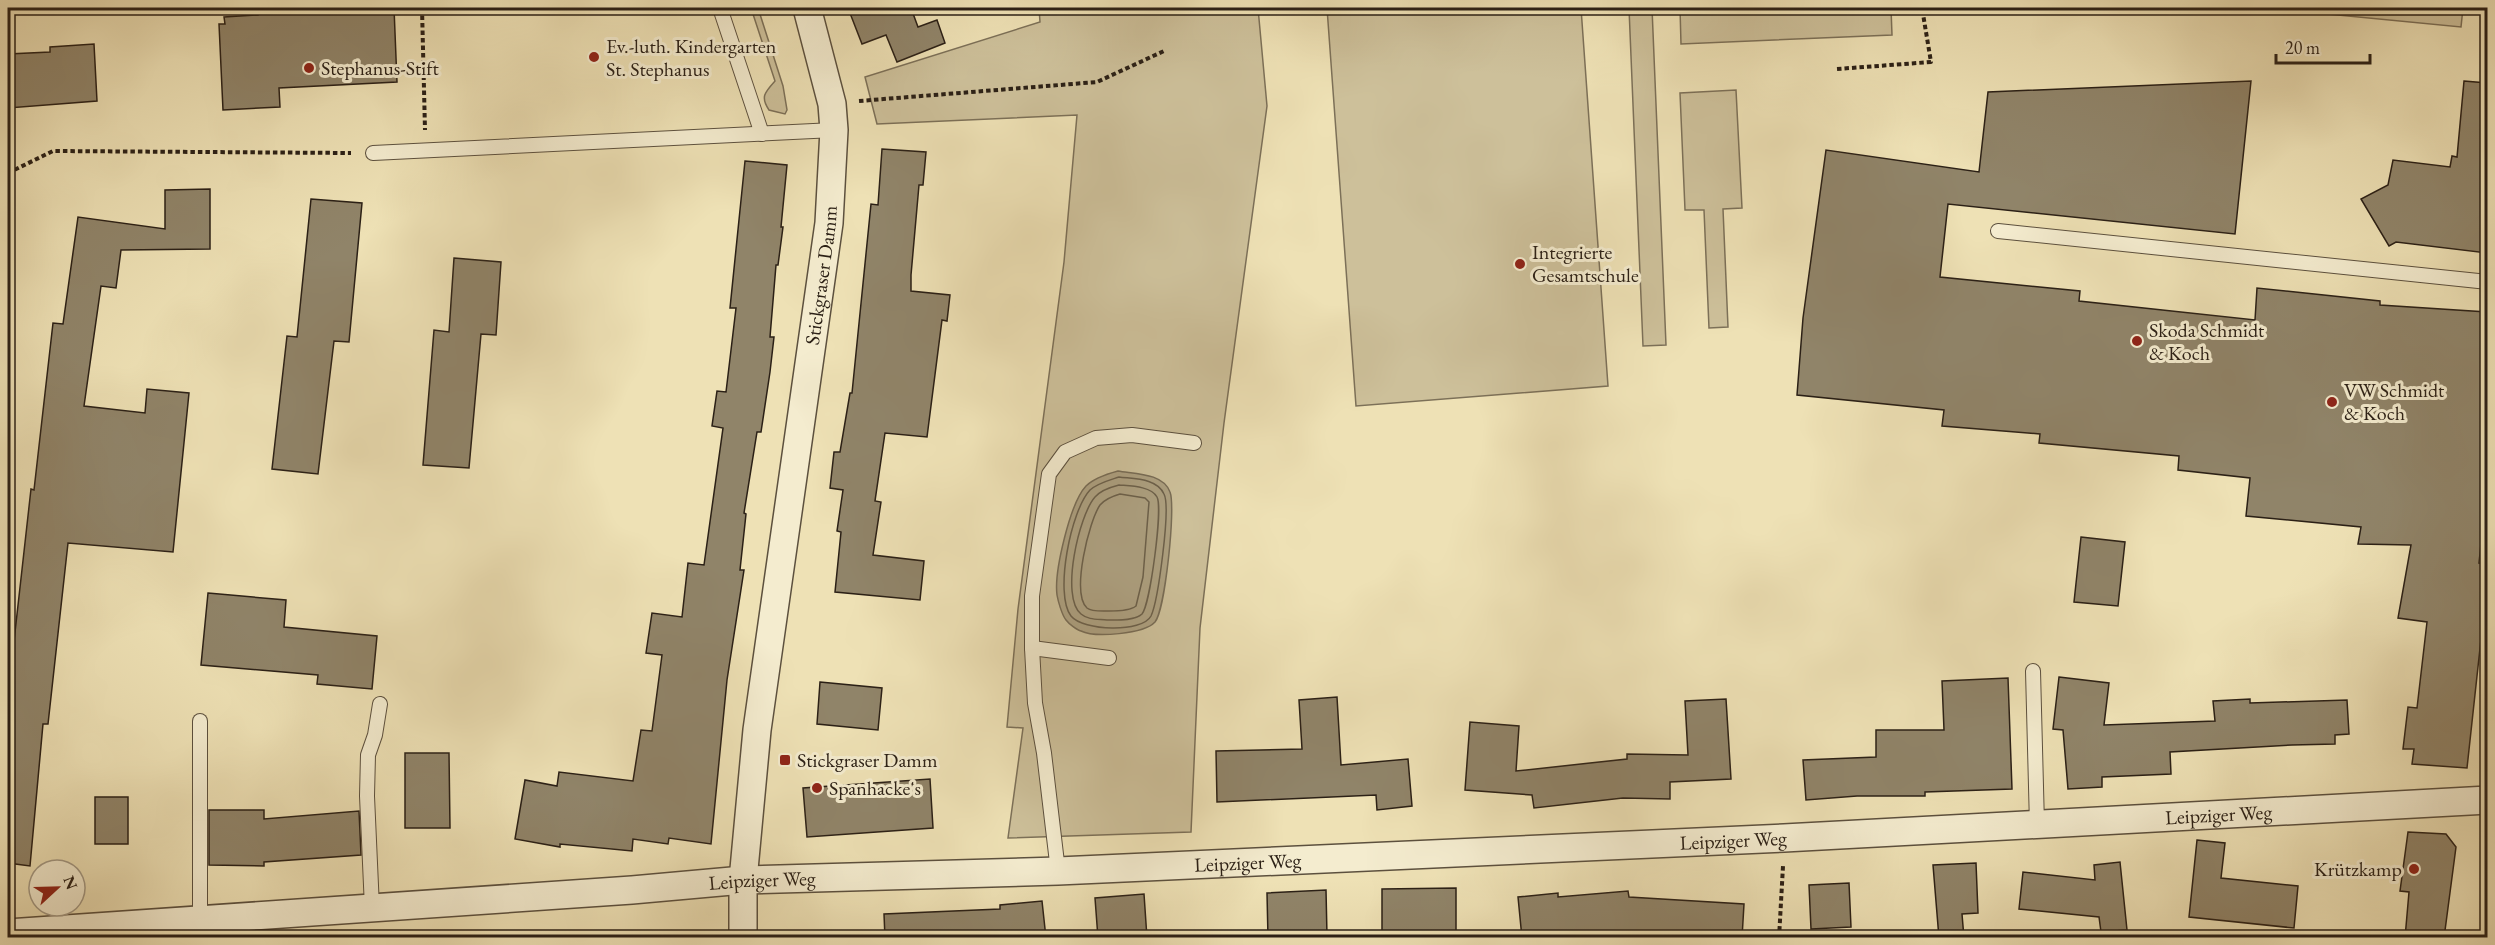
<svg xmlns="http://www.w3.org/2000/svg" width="2495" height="945" viewBox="0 0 2495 945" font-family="'EB Garamond',serif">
  <rect width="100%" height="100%" fill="#eee1b5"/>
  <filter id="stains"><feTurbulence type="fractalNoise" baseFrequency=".00333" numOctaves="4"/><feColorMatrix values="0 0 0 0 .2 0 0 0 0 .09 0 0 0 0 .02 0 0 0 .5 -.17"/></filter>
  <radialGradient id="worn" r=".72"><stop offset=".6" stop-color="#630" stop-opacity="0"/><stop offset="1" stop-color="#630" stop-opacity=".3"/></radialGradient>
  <!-- green -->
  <g fill="#cdc09a" stroke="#7c7058" stroke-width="1.5">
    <path d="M 751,8 L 758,8 L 783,86 L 787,110 L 785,114 L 769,110 C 760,97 765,92 775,81 Z"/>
    <path d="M 1039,8 L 1258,8 L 1267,106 L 1224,423 L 1200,628 L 1191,832 L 1008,838 L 1023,728 L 1007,727 L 1018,609 L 1064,262 L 1077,115 L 877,124 L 865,77 L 1040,22 Z"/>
    <path d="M 1327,8 L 1581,8 L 1608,386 L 1356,406 Z"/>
    <path d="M 1629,8 L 1652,8 L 1666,345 L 1643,346 Z"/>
    <path d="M 1680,8 L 1891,8 L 1892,35 L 1681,44 Z"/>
    <path d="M 2286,8 L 2463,8 L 2461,27 L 2286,10 Z"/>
    <path d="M 1736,90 L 1742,208 L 1723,209 L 1728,327 L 1709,328 L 1704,210 L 1685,210 L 1680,93 Z"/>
  </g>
  <!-- water -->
  <path fill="#ac9f7f" stroke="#786c55" stroke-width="1.5" d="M 1118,471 C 1135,474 1163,473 1170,492 C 1176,507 1165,610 1155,622 C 1144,634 1095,638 1081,631 C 1077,630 1069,624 1066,620 C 1062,615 1058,601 1057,595 C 1054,572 1070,503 1086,486 C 1094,478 1107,474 1118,471 Z"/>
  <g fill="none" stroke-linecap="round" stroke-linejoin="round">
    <!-- shore -->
    <g stroke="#6c604a" stroke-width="1.5">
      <path d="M 1119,477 C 1134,479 1157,478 1164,494 C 1171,507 1158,601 1151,616 C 1142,633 1083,631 1071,616 C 1054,594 1071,510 1090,490 C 1098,483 1110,480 1119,477 Z"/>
      <path d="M 1119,485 C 1130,486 1151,486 1157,497 C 1163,508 1150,605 1142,614 C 1135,621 1116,620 1107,620 C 1097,619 1088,620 1081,614 C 1060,597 1079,515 1095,497 C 1101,490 1111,487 1119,485 Z"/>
      <path d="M 1120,494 L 1145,498 L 1149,502 L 1143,577 L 1136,606 C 1130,611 1118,611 1109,611 C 1103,611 1092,612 1087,608 C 1071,593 1089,521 1100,505 C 1105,499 1113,496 1120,494 Z"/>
    </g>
  </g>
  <!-- building -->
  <g fill="#908469" stroke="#2b2016" stroke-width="1.5">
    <path d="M 258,8 L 394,8 L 397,82 L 279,88 L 280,107 L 223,110 L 219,24 L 225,24 L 224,17 L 258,15 Z"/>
    <path d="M 848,8 L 911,8 L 918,27 L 937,20 L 945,43 L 897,62 L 886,35 L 862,44 Z"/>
    <path d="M 94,44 L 97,101 L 8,108 L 8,54 L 50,52 L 50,47 Z"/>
    <path d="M 2251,81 L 2235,234 L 1948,204 L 1940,277 L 2080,291 L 2079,301 L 2255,320 L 2257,288 L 2380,301 L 2380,305 L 2487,312 L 2487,486 L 2479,563 L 2487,564 L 2487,584 L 2467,768 L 2412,764 L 2414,749 L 2403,749 L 2408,707 L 2417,708 L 2427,622 L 2398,618 L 2411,545 L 2358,544 L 2361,527 L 2246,516 L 2250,478 L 2178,470 L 2179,456 L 2039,443 L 2040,434 L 1942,426 L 1944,410 L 1797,395 L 1803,318 L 1826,150 L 1979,172 L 1988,92 Z"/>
    <path d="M 2464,81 L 2487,83 L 2487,253 L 2396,242 L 2389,246 L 2361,199 L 2388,185 L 2393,160 L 2450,167 L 2452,156 L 2457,157 Z"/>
    <path d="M 882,149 L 926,152 L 923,185 L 919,185 L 911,275 L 911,291 L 950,295 L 947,321 L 942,320 L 927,437 L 885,433 L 875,501 L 881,502 L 873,555 L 924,561 L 920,600 L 835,592 L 841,532 L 837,531 L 843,490 L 830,488 L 834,452 L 840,452 L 850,393 L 852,393 L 871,204 L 878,205 Z"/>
    <path d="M 745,161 L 787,165 L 781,227 L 783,227 L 778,265 L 776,265 L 770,337 L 774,337 L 770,372 L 761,432 L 757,432 L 744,513 L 746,514 L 740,570 L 744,570 L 727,680 L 711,844 L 669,838 L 668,844 L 633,839 L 632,851 L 560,844 L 560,847 L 515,839 L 525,780 L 557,786 L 559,772 L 633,781 L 641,730 L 652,731 L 662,655 L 646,653 L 652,613 L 682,617 L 688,563 L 704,565 L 723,428 L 712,426 L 717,391 L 726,392 L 736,308 L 730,308 Z"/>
    <path d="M 210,189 L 210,249 L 121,250 L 116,288 L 101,286 L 84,406 L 145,413 L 147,389 L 189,393 L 173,552 L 68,543 L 48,724 L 43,724 L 30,866 L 8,863 L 9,650 L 13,650 L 31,489 L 34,490 L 53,323 L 63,324 L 78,217 L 165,229 L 165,190 Z"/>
    <path d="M 311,199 L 362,203 L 349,342 L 334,341 L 318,474 L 272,469 L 287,336 L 297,337 Z"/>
    <path d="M 454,258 L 501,262 L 496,335 L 481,334 L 469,468 L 423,465 L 434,330 L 449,332 Z"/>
    <path d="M 2081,537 L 2125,542 L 2118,606 L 2074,602 Z"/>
    <path d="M 208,593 L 286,600 L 284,627 L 377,636 L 372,689 L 317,684 L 318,675 L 201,665 Z"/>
    <path d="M 2059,677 L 2109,683 L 2104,725 L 2215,721 L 2213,701 L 2250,699 L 2250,703 L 2347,700 L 2349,734 L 2335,735 L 2335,744 L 2292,745 L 2170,752 L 2171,774 L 2102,777 L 2102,787 L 2068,789 L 2063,730 L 2053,729 Z"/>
    <path d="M 2008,678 L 2012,789 L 1925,792 L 1925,796 L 1857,796 L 1806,800 L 1803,760 L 1876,757 L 1876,730 L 1944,730 L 1942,681 Z"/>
    <path d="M 820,682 L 882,688 L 878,730 L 817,724 Z"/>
    <path d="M 1337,697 L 1341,765 L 1408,759 L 1412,806 L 1377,810 L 1376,795 L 1217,802 L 1216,751 L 1302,749 L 1299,700 Z"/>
    <path d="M 1726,699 L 1731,779 L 1670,782 L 1670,799 L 1623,798 L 1534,808 L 1532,795 L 1465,790 L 1470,722 L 1519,726 L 1516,771 L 1627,759 L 1627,754 L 1688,755 L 1685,701 Z"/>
    <path d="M 405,753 L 449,753 L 450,828 L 405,828 Z"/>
    <path d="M 930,779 L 933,828 L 807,837 L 803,788 Z"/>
    <rect x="95" y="797" width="33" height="47"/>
    <path d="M 209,810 L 264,810 L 264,819 L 359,811 L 361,855 L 264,862 L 264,866 L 209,865 Z"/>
    <path d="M 2408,832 L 2446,834 L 2456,847 L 2444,938 L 2405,938 L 2409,892 L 2400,891 Z"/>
    <path d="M 2197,840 L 2225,843 L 2221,878 L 2298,886 L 2294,928 L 2189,917 Z"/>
    <path d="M 2120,862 L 2127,930 L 2101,932 L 2099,917 L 2019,909 L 2023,872 L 2095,880 L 2094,865 Z"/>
    <path d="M 1976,863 L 1978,913 L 1962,914 L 1964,938 L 1939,938 L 1933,865 Z"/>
    <path d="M 1849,883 L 1851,927 L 1811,929 L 1809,885 Z"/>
    <path d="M 1456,888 L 1456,938 L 1382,938 L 1382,889 Z"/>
    <path d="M 1326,890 L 1327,936 L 1268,938 L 1267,893 Z"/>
    <path d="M 1628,891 L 1629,897 L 1744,904 L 1742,938 L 1522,938 L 1518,897 L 1558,893 L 1558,897 Z"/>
    <path d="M 1144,894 L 1147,938 L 1098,938 L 1095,898 Z"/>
    <path d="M 1042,901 L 1046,938 L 885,938 L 884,914 L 1000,909 L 1000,905 Z"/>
  </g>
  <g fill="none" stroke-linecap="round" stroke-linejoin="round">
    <!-- service casing -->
    <g stroke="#5c503e" stroke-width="16">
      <g id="service">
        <path d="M 720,8 L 762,134"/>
        <path d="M 373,153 L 834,130"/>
        <path d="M 1998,231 L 2488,282"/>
        <path d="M 1032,648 L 1109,658"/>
        <path d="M 2033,671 L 2037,825"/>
        <path d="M 200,721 L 200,920"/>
        <path d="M 1058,871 L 1044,753 L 1035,703 L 1032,648 L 1032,596 L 1049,474 L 1065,452 L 1096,438 L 1132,435 L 1194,443"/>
        <path d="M 372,908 L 367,796 L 368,755 L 375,735 L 380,704"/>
      </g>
    </g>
    <!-- minor casing -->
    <g stroke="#5c503e" stroke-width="30">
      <g id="minor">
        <path id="s1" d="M 8,933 L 632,890 L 743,880 L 1058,871 L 1784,838 L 2488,800"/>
        <path id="s2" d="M 743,938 L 743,880 L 757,730 L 829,223 L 834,130 L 832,104 L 807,8"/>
      </g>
    </g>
    <!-- path -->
    <g stroke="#2b2016" stroke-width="4" stroke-dasharray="4.5 3" stroke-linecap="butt">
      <path d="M 422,8 L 425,130"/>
      <path d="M 1837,69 L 1931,62 L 1922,8"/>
      <path d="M 859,101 L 1097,82 L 1164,51"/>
      <path d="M 8,173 L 53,151 L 351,153"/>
      <path d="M 1779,938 L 1783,866"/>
    </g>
    <!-- service -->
    <use href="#service" stroke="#f4eccf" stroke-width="14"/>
    <!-- minor -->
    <use href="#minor" stroke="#f4eccf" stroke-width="27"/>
  </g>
  <!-- markers -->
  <g fill="#8f2418" stroke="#f4eccf" stroke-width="2">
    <circle cx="594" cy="57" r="6"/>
    <circle cx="309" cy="68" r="6"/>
    <circle cx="1520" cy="264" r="6"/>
    <circle cx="2137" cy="341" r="6"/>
    <circle cx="2332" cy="402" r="6"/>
    <rect x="779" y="754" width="12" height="12" rx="3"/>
    <circle cx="817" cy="788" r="6"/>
    <circle cx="2414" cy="869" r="6"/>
  </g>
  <g text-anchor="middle" stroke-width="6" stroke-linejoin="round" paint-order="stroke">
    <!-- poi labels -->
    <g font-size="20" fill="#2b2016" stroke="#f4eccf" text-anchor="start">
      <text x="606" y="53">Ev.-luth. Kindergarten<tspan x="606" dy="23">St. Stephanus</tspan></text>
      <text x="321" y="75">Stephanus-Stift</text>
      <text x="1532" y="259">Integrierte<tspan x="1532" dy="23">Gesamtschule</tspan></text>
      <text x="2149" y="337">Skoda Schmidt<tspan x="2149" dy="23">&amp; Koch</tspan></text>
      <text x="2344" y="397">VW Schmidt<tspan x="2344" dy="23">&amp; Koch</tspan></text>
      <text x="797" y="767">Stickgraser Damm</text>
      <text x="829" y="795">Spanhacke's</text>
      <text x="2402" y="876" text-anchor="end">Krützkamp</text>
    </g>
    <!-- street labels -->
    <g font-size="20" fill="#2b2016" stroke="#f4eccf">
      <text dy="7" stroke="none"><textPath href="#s2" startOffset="668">Stickgraser Damm</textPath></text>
      <text dy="7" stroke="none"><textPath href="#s1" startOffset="2214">Leipziger Weg</textPath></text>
      <text dy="7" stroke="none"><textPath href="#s1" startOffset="1728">Leipziger Weg</textPath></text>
      <text dy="7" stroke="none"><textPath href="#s1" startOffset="1242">Leipziger Weg</textPath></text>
      <text dy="7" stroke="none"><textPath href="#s1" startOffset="756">Leipziger Weg</textPath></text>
    </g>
  </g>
  <!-- margin -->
  <rect width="2495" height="945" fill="none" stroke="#eee1b5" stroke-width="30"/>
  <rect x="9" y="9" width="2477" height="927" fill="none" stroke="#2b2016" stroke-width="3"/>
  <rect x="15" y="15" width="2465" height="915" fill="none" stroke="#2b2016" stroke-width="1.5"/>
  <!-- north arrow -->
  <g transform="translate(57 888) rotate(68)"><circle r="28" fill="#f4eccf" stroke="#a49a85" stroke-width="1.5"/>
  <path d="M0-4.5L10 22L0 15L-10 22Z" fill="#8f2418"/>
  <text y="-9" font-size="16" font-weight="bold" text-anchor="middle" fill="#2b2016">N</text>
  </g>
  <!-- scale -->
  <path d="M2276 54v9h94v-9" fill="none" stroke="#2b2016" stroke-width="3"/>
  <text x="2285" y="54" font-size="18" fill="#2b2016" stroke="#f4eccf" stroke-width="4.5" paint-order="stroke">20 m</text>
  <rect width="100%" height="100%" filter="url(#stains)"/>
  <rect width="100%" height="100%" fill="url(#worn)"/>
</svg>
